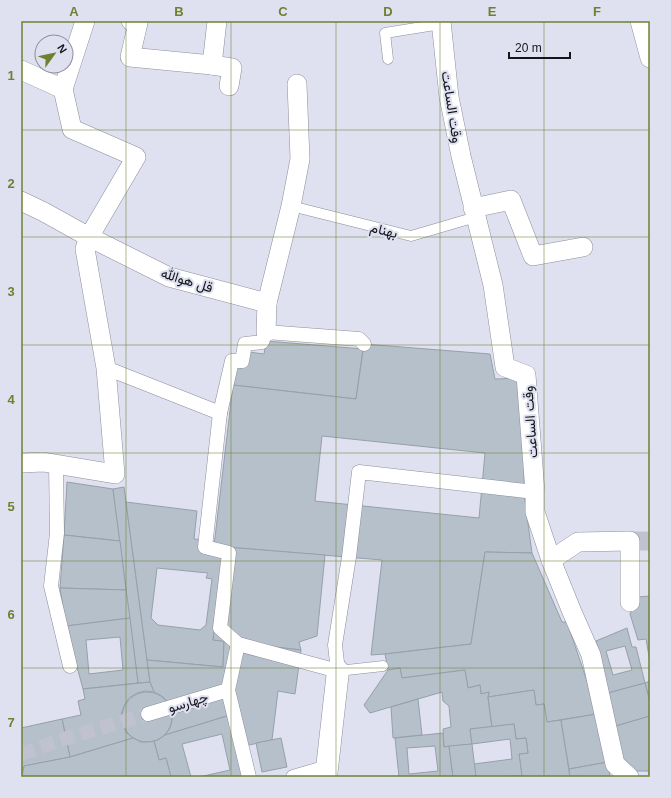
<svg xmlns="http://www.w3.org/2000/svg" width="671" height="798" viewBox="0 0 671 798" font-family="Arial,Vazirmatn,sans-serif">
  <rect width="100%" height="100%" fill="#dfe1f0"/>
  <!-- building -->
  <g fill="#b5c0cb" stroke="#96a0ab" fill-rule="evenodd">
    <path d="M 266,341 L 363,349 L 356,399 L 233,385 L 237,365 L 249,352 L 264,354 Z"/>
    <path d="M 364,344 L 490,354 L 495,379 L 525,378 L 524,494 L 532,553 L 485,552 L 471,644 L 385,654 L 371,655 L 382,560 L 214,546 L 233,385 L 356,399 ZM 322,436 L 485,453 L 479,518 L 315,501 Z"/>
    <path d="M 67,482 L 113,489 L 120,541 L 64,535 Z"/>
    <path d="M 124,487 L 150,682 L 138,683 L 113,489 Z"/>
    <path d="M 126,502 L 197,511 L 194,539 L 204,540 L 224,555 L 213,640 L 224,641 L 223,667 L 147,660 ZM 157,568 L 208,573 L 206,578 L 212,579 L 206,625 L 200,630 L 158,625 L 151,618 Z"/>
    <path d="M 64,535 L 120,541 L 126,590 L 60,588 Z"/>
    <path d="M 214,546 L 325,555 L 317,636 L 299,642 L 301,650 L 213,640 L 224,555 Z"/>
    <path d="M 485,552 L 532,553 L 562,622 L 567,622 L 594,702 L 597,714 L 547,722 L 544,704 L 536,705 L 534,690 L 488,697 L 489,692 L 481,694 L 480,685 L 468,688 L 465,670 L 402,678 L 400,668 L 388,670 L 385,654 L 471,644 Z"/>
    <path d="M 60,588 L 126,590 L 130,618 L 66,626 Z"/>
    <path d="M 650,596 L 650,662 L 646,639 L 638,640 L 630,614 L 637,597 Z"/>
    <path d="M 130,618 L 138,683 L 83,689 L 66,626 ZM 120,637 L 123,670 L 89,674 L 86,640 Z"/>
    <path d="M 627,628 L 632,647 L 636,647 L 645,683 L 608,693 L 596,641 ZM 625,646 L 632,670 L 613,675 L 606,651 Z"/>
    <path d="M 224,641 L 301,650 L 295,694 L 278,691 L 272,740 L 240,747 L 227,716 L 165,735 L 170,728 L 172,720 L 172,711 L 168,702 L 162,696 L 154,692 L 150,682 L 147,660 L 223,667 Z"/>
    <path d="M 400,668 L 402,678 L 465,670 L 468,688 L 480,685 L 481,694 L 489,692 L 488,697 L 492,727 L 470,729 L 472,744 L 444,747 L 443,729 L 451,727 L 449,706 L 443,701 L 442,692 L 370,713 L 364,705 L 388,670 Z"/>
    <path d="M 650,681 L 650,702 L 645,683 Z"/>
    <path d="M 150,682 L 154,692 L 145,691 L 137,693 L 129,698 L 124,706 L 121,715 L 122,724 L 127,733 L 133,738 L 70,757 L 62,719 L 81,715 L 78,701 L 85,699 L 83,689 Z"/>
    <path d="M 645,683 L 650,702 L 650,716 L 616,726 L 608,693 Z"/>
    <path d="M 534,690 L 536,705 L 544,704 L 547,722 L 561,720 L 570,777 L 522,777 L 519,754 L 528,753 L 526,738 L 516,739 L 514,724 L 492,727 L 488,697 Z"/>
    <circle cx="147" cy="717" r="25"/>
    <path d="M 418,699 L 422,735 L 393,738 L 391,707 Z"/>
    <path d="M 597,714 L 608,762 L 569,769 L 561,720 Z"/>
    <path d="M 227,716 L 248,777 L 199,777 L 230,770 L 222,734 L 182,744 L 191,777 L 171,777 L 166,758 L 159,760 L 154,741 L 158,740 L 165,735 Z"/>
    <path d="M 650,716 L 650,777 L 648,771 L 629,771 L 622,759 L 616,726 Z"/>
    <path d="M 62,719 L 70,757 L 24,766 L 22,777 L 21,777 L 21,728 Z"/>
    <path d="M 514,724 L 516,739 L 526,738 L 528,753 L 519,754 L 522,776 L 476,777 L 474,764 L 512,759 L 510,739 L 472,744 L 470,729 Z"/>
    <path d="M 443,733 L 444,747 L 449,746 L 453,777 L 399,777 L 395,738 ZM 435,746 L 438,771 L 409,774 L 407,748 Z"/>
    <path d="M 133,738 L 141,742 L 149,742 L 154,741 L 159,760 L 166,758 L 171,777 L 22,777 L 24,766 L 70,757 Z"/>
    <path d="M 281,738 L 287,767 L 262,772 L 256,743 Z"/>
    <path d="M 472,744 L 476,777 L 453,777 L 449,746 Z"/>
    <path d="M 608,762 L 610,777 L 570,777 L 569,769 Z"/>
  </g>
  <g fill="none" stroke-linecap="round" stroke-linejoin="round">
    <!-- pedestrian-tunnel -->
    <path stroke="#c1c2d0" stroke-width="14" stroke-dasharray="14 7" stroke-linecap="butt" d="M 21,754 L 57,741 L 148,714"/>
    <!-- minor-tunnel -->
    <path stroke="#c1c2d0" stroke-width="19" stroke-dasharray="19 10" stroke-linecap="butt" d="M 630,541 L 650,541"/>
    <!-- service casing -->
    <g stroke="#8c8e9b" stroke-width="11">
      <g id="service">
        <path d="M 388,59 L 385,33 L 441,24"/>
        <path d="M 291,206 L 411,236 L 476,217"/>
        <path d="M 338,671 L 383,666"/>
      </g>
    </g>
    <!-- pedestrian casing -->
    <g stroke="#8c8e9b" stroke-width="15">
      <g id="pedestrian">
        <path d="M 106,368 L 220,413 L 232,361 L 242,361 L 245,344 L 262,342 L 266,332 L 359,339 L 364,344"/>
        <path d="M 220,413 L 205,547 L 229,553 L 220,628 L 238,644 L 338,671 L 335,645 L 349,557 L 359,472 L 535,492"/>
        <path d="M 56,464 L 57,533 L 51,586 L 70,666"/>
        <path d="M 238,644 L 228,690 L 249,777"/>
        <path d="M 148,714 L 228,690"/>
        <path d="M 293,777 L 327,767"/>
      </g>
    </g>
    <!-- minor casing -->
    <g stroke="#8c8e9b" stroke-width="20">
      <g id="minor">
        <path d="M 131,21 L 138,23 L 130,57 L 212,65 L 217,21"/>
        <path d="M 441,21 L 449,97 L 461,156 L 493,285 L 505,367 L 526,375 L 535,492 L 535,512 L 551,560 L 572,612 L 591,655 L 615,764 L 629,777"/>
        <path d="M 640,21 L 650,58"/>
        <path d="M 212,65 L 232,68 L 229,86"/>
        <path d="M 21,70 L 63,89 L 72,129 L 136,157 L 89,237 L 85,249 L 106,368 L 115,474 L 43,462 L 21,463"/>
        <path d="M 63,89 L 85,21"/>
        <path d="M 21,201 L 44,212 L 89,237 L 169,277 L 267,303"/>
        <path d="M 473,208 L 511,200 L 533,256 L 583,247"/>
        <path d="M 266,332 L 267,303 L 291,206 L 300,159 L 297,84"/>
        <path d="M 551,560 L 578,542 L 630,541 L 630,602"/>
      </g>
    </g>
    <!-- tertiary casing -->
    <g stroke="#8c8e9b" stroke-width="23">
      <path id="tertiary" d="M 326,777 L 338,671"/>
    </g>
    <!-- service -->
    <use href="#service" stroke="#fff" stroke-width="10"/>
    <!-- pedestrian -->
    <use href="#pedestrian" stroke="#fff" stroke-width="14"/>
    <!-- minor -->
    <use href="#minor" stroke="#fff" stroke-width="19"/>
    <!-- tertiary -->
    <use href="#tertiary" stroke="#fff" stroke-width="22"/>
  </g>
  <!-- grid -->
  <path fill="none" stroke="#6f8131" stroke-width="1" stroke-opacity="0.55" d="M 126,21 L 126,777M 231,21 L 231,777M 336,21 L 336,777M 440,21 L 440,777M 544,21 L 544,777M 21,130 L 650,130M 21,237 L 650,237M 21,345 L 650,345M 21,453 L 650,453M 21,561 L 650,561M 21,668 L 650,668"/>
  <g text-anchor="middle" stroke-width="4" stroke-linejoin="round" paint-order="stroke">
    <!-- street labels -->
    <g font-size="14" fill="#14151a" stroke="#dfe1f0">
      <text transform="translate(452 107) rotate(81)" y="5">وقت الساعت</text>
      <text transform="translate(384 230) rotate(14)" y="5">بهنام</text>
      <text transform="translate(187 280) rotate(17)" y="5">قل هوالله</text>
      <text transform="translate(530 422) rotate(-94)" y="5">وقت الساعت</text>
      <text transform="translate(188 702) rotate(-17)" y="5">چهارسو</text>
    </g>
  </g>
  <!-- border -->
  <rect width="671" height="798" fill="none" stroke="#dfe1f0" stroke-width="44"/>
  <!-- north arrow -->
  <g transform="translate(54 54) rotate(57)"><circle r="19" fill="#dfe1f0" stroke="#8e8f9a"/>
  <path d="M0-3L7 15L0 10L-7 15Z" fill="#6f8131"/>
  <text y="-6" font-size="11" font-weight="bold" text-anchor="middle" fill="#14151a">N</text>
  </g>
  <!-- scale -->
  <path d="M509 52v6h61v-6" fill="none" stroke="#14151a" stroke-width="2"/>
  <text x="515" y="52" font-size="12" fill="#14151a" stroke="#dfe1f0" stroke-width="3" paint-order="stroke">20 m</text>
  <rect x="22" y="22" width="627" height="754" fill="none" stroke="#6f8131" stroke-width="1.5"/>
  <g font-size="13" text-anchor="middle" font-weight="bold" fill="#6f8131">
    <text x="74" y="16">A</text>
    <text x="179" y="16">B</text>
    <text x="283" y="16">C</text>
    <text x="388" y="16">D</text>
    <text x="492" y="16">E</text>
    <text x="597" y="16">F</text>
    <text x="11" y="80">1</text>
    <text x="11" y="188">2</text>
    <text x="11" y="296">3</text>
    <text x="11" y="404">4</text>
    <text x="11" y="511">5</text>
    <text x="11" y="619">6</text>
    <text x="11" y="727">7</text>
  </g>
</svg>
